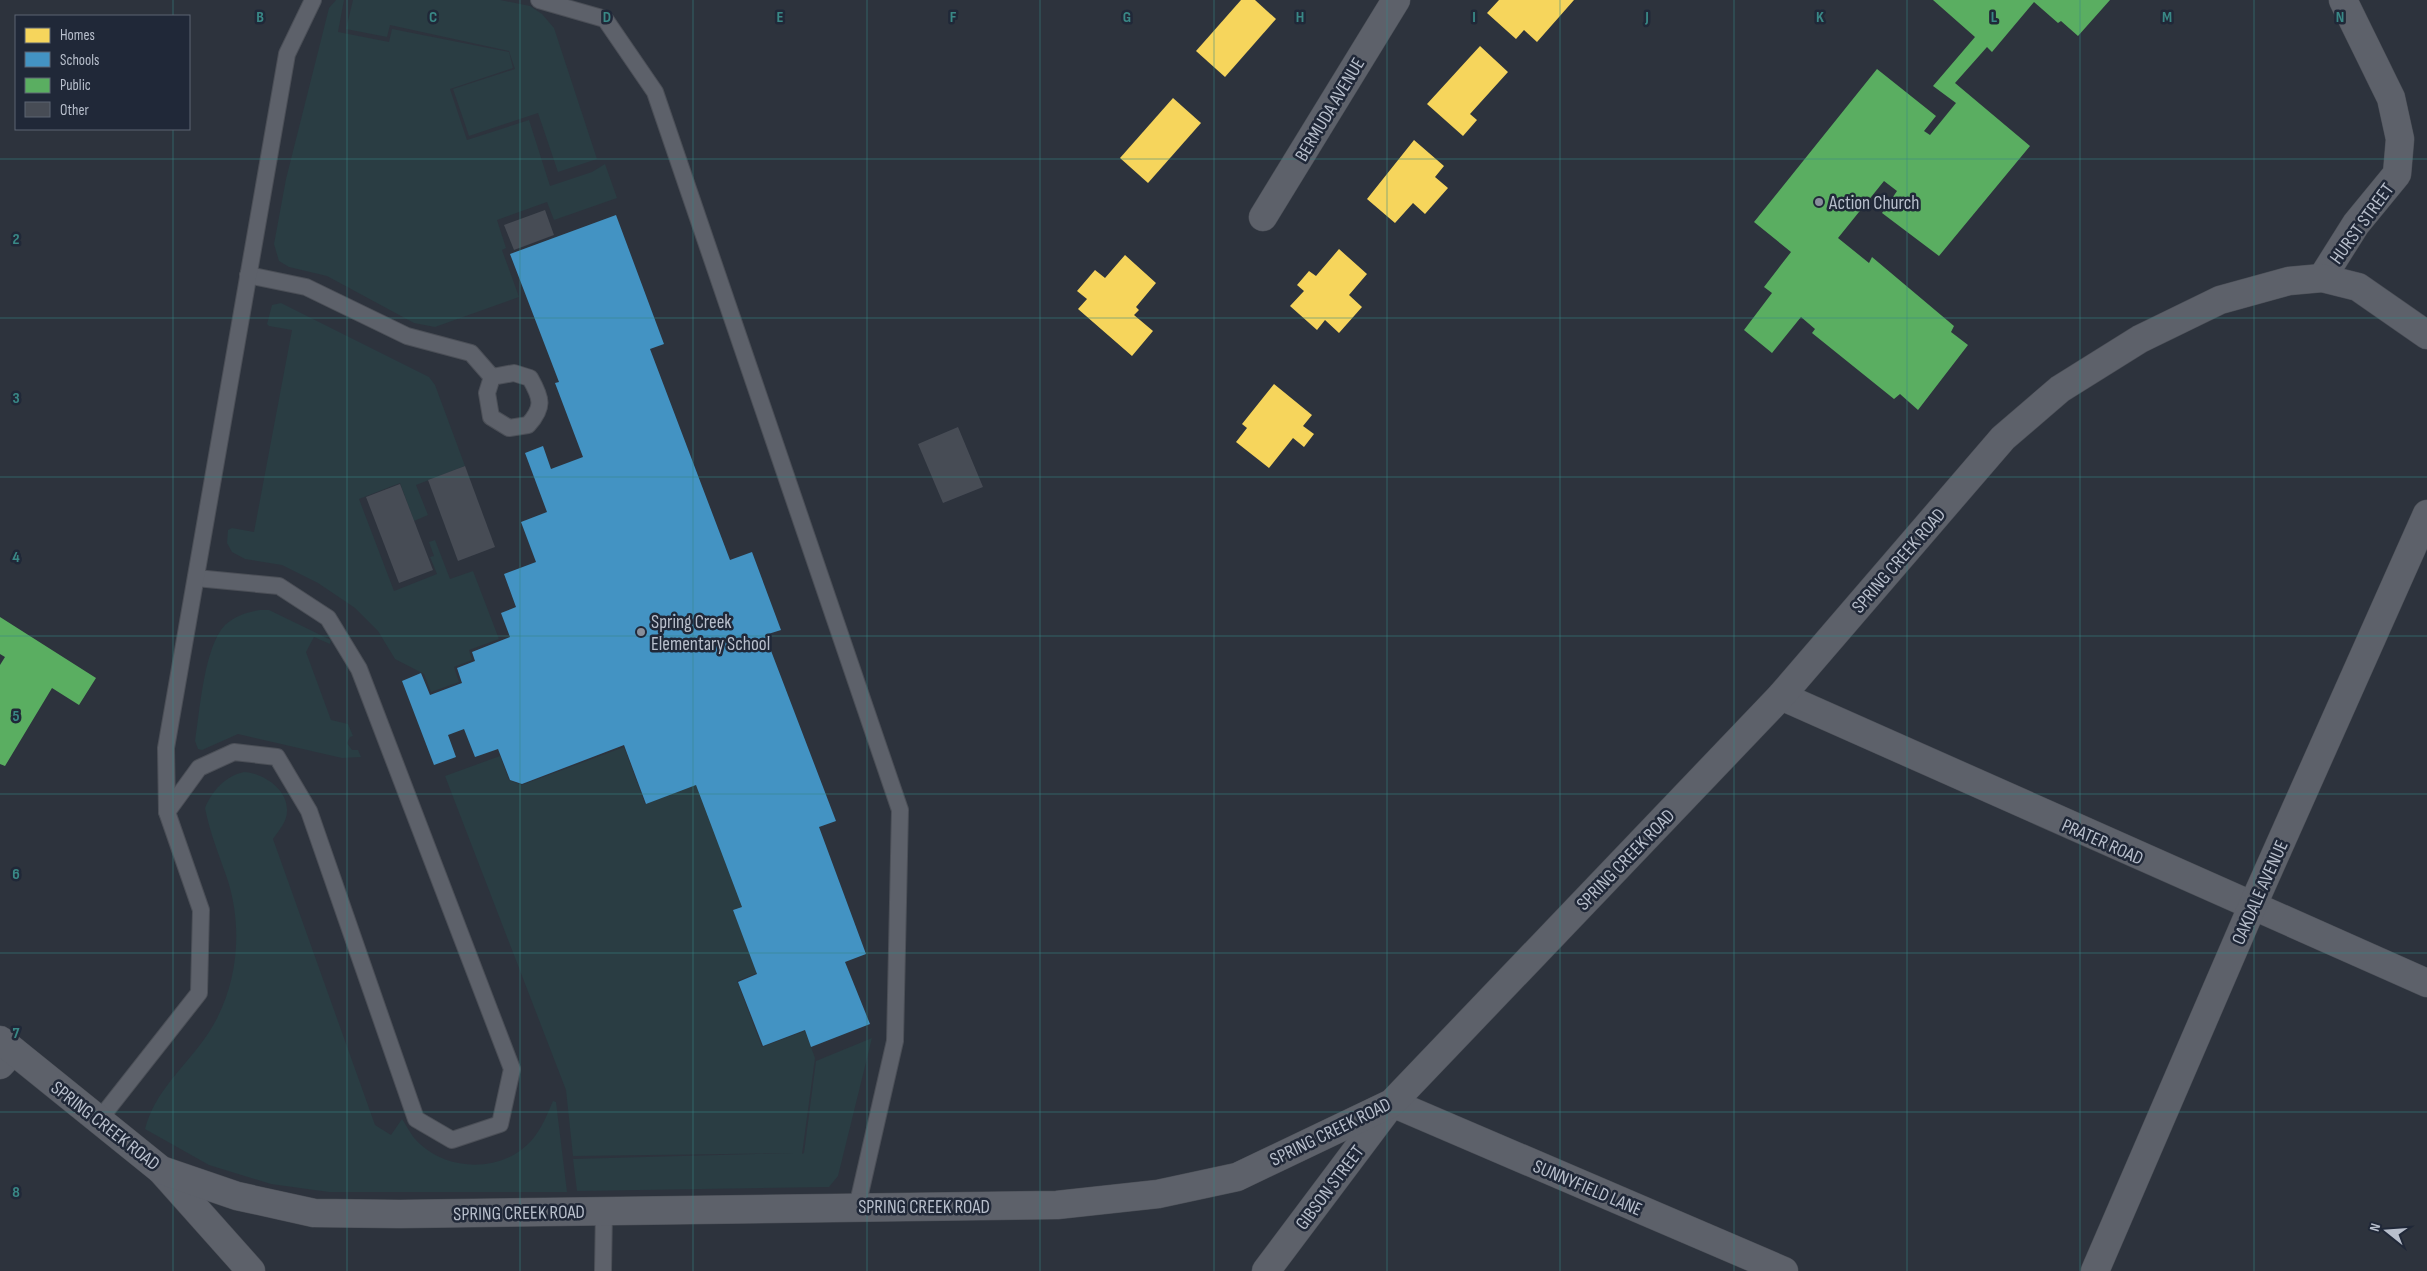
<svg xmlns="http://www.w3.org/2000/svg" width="2427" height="1271" viewBox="0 0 2427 1271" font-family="'Sofia Sans Condensed',sans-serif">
  <rect width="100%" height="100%" fill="#2d333d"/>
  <!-- green -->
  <g fill="#2a3d43">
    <path d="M 336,0 L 344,0 L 338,32 L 389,42 L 392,29 L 509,52 L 513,68 L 450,89 L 467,140 L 529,120 L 550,186 L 592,172 L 605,164 L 617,198 L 554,220 L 547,202 L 497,220 L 506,248 L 502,250 L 519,297 L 435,327 L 414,323 L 327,276 L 289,267 L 279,261 L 274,244 L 286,179 L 322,36 L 329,8 Z"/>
    <path d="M 353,0 L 500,0 L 530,6 L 542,14 L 554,28 L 597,159 L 558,172 L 538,113 L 469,136 L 453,89 L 515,69 L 509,51 L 390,25 L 387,37 L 346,29 Z"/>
    <path d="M 281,303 L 429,377 L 435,385 L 465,466 L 416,485 L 428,515 L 414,521 L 400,483 L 359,499 L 394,591 L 437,574 L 430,557 L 434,556 L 429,542 L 435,540 L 450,579 L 473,571 L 499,639 L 469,650 L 472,660 L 454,667 L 459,682 L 431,692 L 424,674 L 395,659 L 378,631 L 355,608 L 318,583 L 282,565 L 245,559 L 232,552 L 227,543 L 228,530 L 232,528 L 254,532 L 292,330 L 269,326 L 267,324 L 272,305 Z"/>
    <path d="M 260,610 L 269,610 L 331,640 L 330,644 L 314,637 L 306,652 L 331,720 L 348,724 L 353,736 L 350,737 L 347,743 L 352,750 L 358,750 L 361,757 L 342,758 L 238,734 L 202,750 L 198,749 L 195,741 C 200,710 204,647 225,625 C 235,616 247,612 260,610 Z"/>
    <path d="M 624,747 L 645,804 L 697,784 L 742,907 L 733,910 L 757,973 L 737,981 L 762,1047 L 805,1031 L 815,1058 L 802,1154 L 804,1153 L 816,1061 L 872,1038 L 838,1176 L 829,1187 L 577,1191 L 573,1159 L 795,1153 L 573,1156 L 566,1090 L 445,776 L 500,756 L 509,780 L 522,785 Z"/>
    <path d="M 244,772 C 263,773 288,789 287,811 C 287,822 279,830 273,839 L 375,1125 L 391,1135 L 402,1119 C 408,1128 412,1137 420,1144 C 450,1172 503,1172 531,1141 C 541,1130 547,1115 553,1101 L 556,1102 L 567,1192 L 329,1192 L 271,1184 L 209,1165 L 145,1129 C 155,1091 184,1068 205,1038 C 237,993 244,933 228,881 C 220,857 210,834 205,808 C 212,791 225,776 244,772 Z"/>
  </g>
  <!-- homes -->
  <g fill="#f6d55c">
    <path d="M 1241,0 L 1255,0 L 1276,19 L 1225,77 L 1196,51 Z"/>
    <path d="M 1499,0 L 1574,0 L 1537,42 L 1524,30 L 1516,39 L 1487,13 Z"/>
    <path d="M 1480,46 L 1508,72 L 1470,114 L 1477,120 L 1463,136 L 1427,104 Z"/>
    <path d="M 1173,98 L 1201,123 L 1148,183 L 1120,158 Z"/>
    <path d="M 1414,140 L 1444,166 L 1435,177 L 1448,188 L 1425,214 L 1413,203 L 1395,223 L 1367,199 Z"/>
    <path d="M 1339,249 L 1367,274 L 1349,295 L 1362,307 L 1339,333 L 1325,320 L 1317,330 L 1290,306 L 1304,291 L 1297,285 L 1309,271 L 1316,276 Z"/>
    <path d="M 1125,255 L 1156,283 L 1136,307 L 1139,310 L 1134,315 L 1153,331 L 1132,356 L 1078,309 L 1087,299 L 1077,291 L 1095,270 L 1105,278 Z"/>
    <path d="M 1274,384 L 1312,415 L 1303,426 L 1314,434 L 1304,447 L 1293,438 L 1269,468 L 1236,442 L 1247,428 L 1242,424 Z"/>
  </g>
  <!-- schools -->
  <path fill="#4393c3" d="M 616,215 L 664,344 L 650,349 L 730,560 L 752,552 L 781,630 L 765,635 L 836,821 L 819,827 L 866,954 L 845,962 L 870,1024 L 811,1047 L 805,1030 L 763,1046 L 738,982 L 757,974 L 733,910 L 742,907 L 696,785 L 646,804 L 624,745 L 522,784 L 510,780 L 498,749 L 475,757 L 464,729 L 448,735 L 456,757 L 434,765 L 402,681 L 421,673 L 430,695 L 462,683 L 457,668 L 475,661 L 472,652 L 510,637 L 501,613 L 516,607 L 504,574 L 536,562 L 521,522 L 547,512 L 525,453 L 543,446 L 551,469 L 583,457 L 555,383 L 559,382 L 510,254 Z"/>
  <!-- public -->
  <g fill="#5aae61">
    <path d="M 1933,0 L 2110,0 L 2078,36 L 2061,21 L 2058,23 L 2034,2 L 1992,52 L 1987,47 L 1955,83 L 2030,146 L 1939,256 L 1882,213 L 1897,191 L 1884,181 L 1838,238 L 1869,263 L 1872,257 L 1954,326 L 1951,332 L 1968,345 L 1918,410 L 1900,394 L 1894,399 L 1812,333 L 1815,329 L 1801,317 L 1772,353 L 1744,330 L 1772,293 L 1764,287 L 1791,252 L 1754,222 L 1877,69 L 1936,116 L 1924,131 L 1930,135 L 1956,103 L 1933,86 L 1975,37 Z"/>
    <path d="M 0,617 L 96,678 L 79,705 L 52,688 L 5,766 L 0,764 L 0,665 L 5,657 L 0,654 Z"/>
  </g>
  <!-- building -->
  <g fill="#474c55">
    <path d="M 545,210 L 554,235 L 514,250 L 504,225 Z"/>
    <path d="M 958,427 L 983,487 L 943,503 L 918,444 Z"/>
    <path d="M 465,466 L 495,547 L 458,561 L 428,480 Z"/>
    <path d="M 400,484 L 433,570 L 399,583 L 366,497 Z"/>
  </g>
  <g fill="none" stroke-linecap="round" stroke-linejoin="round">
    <!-- service casing -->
    <g stroke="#4b4f57" stroke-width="18">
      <g id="service">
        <path d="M 539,0 L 605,19 L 655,92 L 900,810 L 895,1041 L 857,1207"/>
        <path d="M 248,275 L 306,287 L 407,336 L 471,353 L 492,377 L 514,373 L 530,378 C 542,399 544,407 528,425 L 509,428 L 491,417 L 487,393 L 492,377"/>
        <path d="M 167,812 L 199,768 L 234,752 L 277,757 L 309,811 L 416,1119 L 452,1140 L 500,1124 L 512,1069 L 359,669 L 328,618 L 279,586 L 196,578"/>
        <path d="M 99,1120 L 199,993 L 201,910 L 167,812 L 166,748 L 287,54 L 313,0"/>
        <path d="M 603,1271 L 604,1211"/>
      </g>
    </g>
    <!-- minor casing -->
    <g stroke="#4b4f57" stroke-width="29">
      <g id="minor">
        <path d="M 1263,217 L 1396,0"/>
        <path d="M 2322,278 L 2356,224 L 2397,174 L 2400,139 L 2391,98 L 2343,0"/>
        <path d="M 1781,696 L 2427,983"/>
        <path d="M 0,1065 L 13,1051"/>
        <path d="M 161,1170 L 251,1271"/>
        <path d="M 1266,1271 L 1392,1103 L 1784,1271"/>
        <path d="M 2095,1271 L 2252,907 L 2427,514"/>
      </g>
    </g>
    <!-- tertiary casing -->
    <g stroke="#4b4f57" stroke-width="29">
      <path id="tertiary" d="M 0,1040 L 161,1170 L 237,1196 L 314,1213 L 400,1214 L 1057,1205 L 1158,1194 L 1237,1177 L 1392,1103 L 1781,696 L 2003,438 L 2060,389 L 2140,339 L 2220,300 L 2289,281 L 2322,278 L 2358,287 L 2427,335"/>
    </g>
    <!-- service -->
    <use href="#service" stroke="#5d616a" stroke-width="16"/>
    <!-- minor -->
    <use href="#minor" stroke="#5d616a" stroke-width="28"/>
    <!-- tertiary -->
    <use href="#tertiary" stroke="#5d616a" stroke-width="28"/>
  </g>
  <!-- grid -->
  <path fill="none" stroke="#398886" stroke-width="1" stroke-opacity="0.55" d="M 173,0 L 173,16M 347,0 L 347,1271M 520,0 L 520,1271M 693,0 L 693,1271M 867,0 L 867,1271M 1040,0 L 1040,1271M 1214,0 L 1214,1271M 1387,0 L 1387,1271M 1560,0 L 1560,1271M 1734,0 L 1734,1271M 1907,0 L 1907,1271M 2080,0 L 2080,1271M 2254,0 L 2254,1271M 173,129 L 173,1271M 0,159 L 2427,159M 0,318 L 2427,318M 0,477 L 2427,477M 0,636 L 2427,636M 0,794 L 2427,794M 0,953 L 2427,953M 0,1112 L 2427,1112"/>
  <!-- markers -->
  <g fill="#878e9a" stroke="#202838" stroke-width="2">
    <circle cx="1819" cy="202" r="5"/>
    <circle cx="641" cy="632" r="5"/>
  </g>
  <g text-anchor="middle" stroke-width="5" stroke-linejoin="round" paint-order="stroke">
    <!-- street labels -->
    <g font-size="19" fill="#b8bfcc" stroke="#202838">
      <text transform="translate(1329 109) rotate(-59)" y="7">BERMUDA AVENUE</text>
      <text transform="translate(2361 223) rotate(-54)" y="7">HURST STREET</text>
      <text transform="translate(1898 560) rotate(-49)" y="7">SPRING CREEK ROAD</text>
      <text transform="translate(2103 841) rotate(24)" y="7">PRATER ROAD</text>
      <text transform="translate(1625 859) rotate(-46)" y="7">SPRING CREEK ROAD</text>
      <text transform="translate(2259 892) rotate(-66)" y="7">OAKDALE AVENUE</text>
      <text transform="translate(106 1125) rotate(38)" y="7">SPRING CREEK ROAD</text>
      <text transform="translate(1330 1131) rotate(-26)" y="7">SPRING CREEK ROAD</text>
      <text transform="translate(1329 1187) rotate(-53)" y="7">GIBSON STREET</text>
      <text transform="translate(1588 1187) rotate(23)" y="7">SUNNYFIELD LANE</text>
      <text x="924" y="1213">SPRING CREEK ROAD</text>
      <text transform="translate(519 1212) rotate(-1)" y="7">SPRING CREEK ROAD</text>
    </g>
    <!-- poi labels -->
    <g font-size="19" fill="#b8bfcc" stroke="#202838" text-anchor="start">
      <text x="1829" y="209">Action Church</text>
      <text x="651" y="628">Spring Creek<tspan x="651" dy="22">Elementary School</tspan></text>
    </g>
  </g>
  <g font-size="16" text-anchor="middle" font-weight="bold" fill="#398886" stroke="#202838" stroke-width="5" stroke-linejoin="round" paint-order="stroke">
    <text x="260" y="22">B</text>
    <text x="433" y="22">C</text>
    <text x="607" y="22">D</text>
    <text x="780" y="22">E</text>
    <text x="953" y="22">F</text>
    <text x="1127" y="22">G</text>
    <text x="1300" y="22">H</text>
    <text x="1474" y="22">I</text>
    <text x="1647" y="22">J</text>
    <text x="1820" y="22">K</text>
    <text x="1994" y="22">L</text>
    <text x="2167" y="22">M</text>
    <text x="2340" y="22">N</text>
    <text x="16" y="244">2</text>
    <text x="16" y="403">3</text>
    <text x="16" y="562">4</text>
    <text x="16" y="721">5</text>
    <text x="16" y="879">6</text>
    <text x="16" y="1038">7</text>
    <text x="16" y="1197">8</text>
  </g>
  <!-- legend -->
  <rect x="15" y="15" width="175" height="115" fill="#202838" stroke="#5d6473"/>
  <rect x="25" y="28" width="25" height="15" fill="#f6d55c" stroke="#5d6473"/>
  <text x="60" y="40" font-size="15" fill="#b8bfcc">Homes</text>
  <rect x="25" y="52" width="25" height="15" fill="#4393c3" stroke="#5d6473"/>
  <text x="60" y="65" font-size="15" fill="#b8bfcc">Schools</text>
  <rect x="25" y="78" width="25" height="15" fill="#5aae61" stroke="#5d6473"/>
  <text x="60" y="90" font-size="15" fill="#b8bfcc">Public</text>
  <rect x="25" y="102" width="25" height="15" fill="#474c55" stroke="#5d6473"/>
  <text x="60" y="115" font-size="15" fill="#b8bfcc">Other</text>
  <!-- north arrow -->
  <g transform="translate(2387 1231) rotate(287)" stroke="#202838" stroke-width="4" paint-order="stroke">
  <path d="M0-4L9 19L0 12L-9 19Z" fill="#b8bfcc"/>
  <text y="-8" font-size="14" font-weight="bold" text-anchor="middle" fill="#b8bfcc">N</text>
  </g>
</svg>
